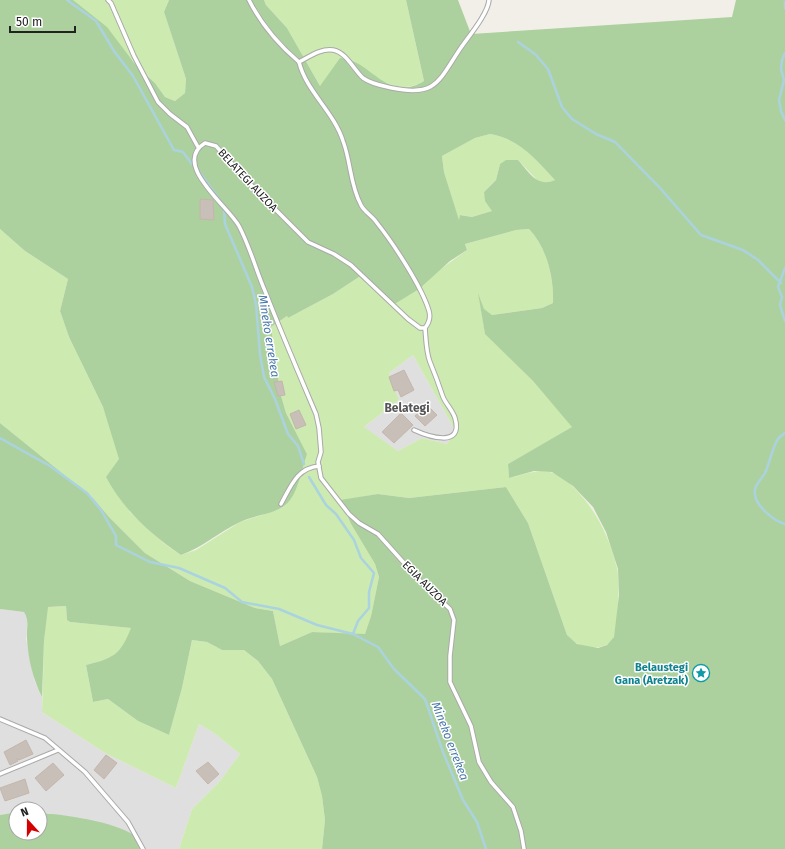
<svg xmlns="http://www.w3.org/2000/svg" width="785" height="849" viewBox="0 0 785 849" font-family="'Fira Sans',sans-serif">
  <rect width="100%" height="100%" fill="#f2efe9"/>
  <!-- residential -->
  <g fill="#e0dfdf">
    <path d="M 413,355 L 455,430 L 447,444 L 422,438 L 398,451 L 363,428 L 399,400 L 389,373 Z"/>
    <path d="M 0,609 L 24,612 L 28,618 L 26,638 L 29,656 L 35,682 L 42,697 L 42,712 L 105,753 L 176,788 L 199,724 L 214,733 L 240,754 L 220,781 L 192,809 L 179,849 L 145,849 L 49,813 L 40,813 L 40,809 L 16,809 L 16,813 L 0,815 Z"/>
  </g>
  <!-- grass -->
  <g fill="#cdebb0" fill-rule="evenodd">
    <path d="M 73,0 L 169,0 L 164,12 L 186,79 L 185,93 L 175,101 L 165,97 L 155,83 Z"/>
    <path d="M 264,0 L 406,0 L 424,81 C 395,98 373,75 350,59 L 320,86 L 287,28 L 266,5 Z"/>
    <path d="M 490,134 C 518,138 537,160 556,180 L 548,183 L 539,182 L 518,160 L 500,164 L 496,180 L 484,192 L 486,201 L 493,211 L 472,217 L 461,215 L 459,221 L 444,172 L 442,156 L 475,138 Z"/>
    <path d="M 0,229 L 25,251 L 68,279 L 60,311 L 69,337 L 103,407 L 112,432 L 120,460 L 130,512 L 166,545 L 181,555 L 196,550 L 240,522 L 277,510 L 307,454 L 286,413 L 280,392 L 271,327 L 287,316 L 288,318 L 333,294 L 362,275 L 375,290 L 391,300 L 393,304 L 467,250 L 465,244 L 516,230 L 529,229 C 547,248 554,278 553,303 L 542,308 L 492,315 L 484,310 L 479,296 L 485,333 L 533,381 L 573,427 L 508,464 L 509,478 C 523,475 535,469 550,472 C 560,474 573,486 579,493 C 599,515 610,540 617,568 C 620,578 618,628 614,637 C 608,650 587,650 576,643 C 573,641 570,638 567,635 L 528,523 L 506,487 L 409,498 L 378,494 L 340,501 L 351,524 L 375,564 L 379,577 L 371,616 L 365,635 L 312,632 L 280,646 L 273,611 L 255,608 L 190,581 L 145,553 L 109,517 L 93,498 L 0,423 ZM 413,355 L 455,430 L 447,444 L 422,438 L 398,451 L 364,427 L 399,400 L 389,373 Z"/>
    <path d="M 66,606 L 67,620 L 70,622 L 132,628 C 120,657 114,658 86,665 L 93,702 L 108,699 L 138,721 L 169,735 L 182,688 L 192,640 L 207,642 L 222,650 L 244,650 L 258,661 L 272,679 L 317,777 L 322,796 L 325,820 L 322,849 L 179,849 L 192,809 L 220,781 L 240,754 L 214,733 L 199,724 L 176,788 L 105,753 L 42,712 L 44,641 L 47,607 Z"/>
  </g>
  <!-- forest -->
  <g fill="#add19e" fill-rule="evenodd">
    <path d="M 0,0 L 73,0 L 107,27 L 135,64 L 155,83 L 165,97 L 175,101 L 185,93 L 186,79 L 164,12 L 169,0 L 264,0 L 266,5 L 287,28 L 320,86 L 340,58 C 372,60 386,104 424,81 L 406,0 L 458,0 L 471,34 L 732,17 L 736,0 L 785,0 L 785,849 L 322,849 L 325,820 L 322,796 L 317,777 L 272,679 L 258,661 L 244,650 L 222,650 L 207,642 L 192,640 L 182,688 L 169,735 L 138,721 L 108,699 L 93,702 L 86,665 C 113,658 120,656 131,628 L 70,622 L 67,620 L 66,606 L 48,607 L 44,641 L 42,697 C 33,679 28,659 27,639 C 26,629 30,621 24,612 L 0,609 L 0,423 L 93,498 L 109,517 L 145,553 L 190,581 L 255,608 L 273,611 L 280,646 L 312,632 L 365,634 L 371,616 L 379,577 L 375,564 L 351,524 L 340,500 L 378,494 L 409,498 L 506,487 L 528,523 L 567,635 L 577,644 L 598,648 L 607,645 L 614,637 L 619,595 L 618,569 L 606,532 L 593,507 L 573,486 L 552,472 L 534,471 L 509,478 L 508,464 L 572,427 L 533,381 L 485,334 L 478,293 L 484,309 L 492,315 L 542,308 L 553,303 C 554,278 547,248 529,229 L 516,230 L 465,244 L 467,250 L 450,261 L 419,289 L 393,305 L 391,300 L 375,290 L 362,275 L 333,294 L 288,318 L 287,316 L 271,327 L 280,392 L 286,413 L 307,454 C 302,468 299,488 290,500 C 279,515 255,514 240,522 C 219,532 203,547 181,555 C 150,534 123,509 106,477 L 119,459 L 103,407 L 69,337 L 60,311 L 68,279 L 25,251 L 0,229 ZM 490,134 C 518,138 537,160 555,180 C 537,188 529,172 518,160 L 506,160 L 500,164 L 496,180 L 484,192 L 485,201 L 492,211 L 472,217 L 460,215 L 459,220 L 444,172 L 442,156 L 475,138 Z"/>
    <path d="M 12,813 L 16,813 L 16,833 L 40,833 L 40,813 C 62,814 116,822 133,835 C 137,838 141,845 145,849 L 0,849 L 0,815 Z"/>
  </g>
  <g fill="none" stroke-linecap="round" stroke-linejoin="round">
    <!-- stream -->
    <g stroke="#aad3df" stroke-width="2.5">
      <path d="M 67,0 L 96,21 L 114,51 L 133,76 L 174,150 L 183,152 L 192,164"/>
      <path d="M 785,2 L 785,8"/>
      <path d="M 518,42 L 535,54 L 548,69 L 562,107 L 572,119 L 596,134 L 615,142 L 660,188 L 701,235 L 743,250 L 758,260 L 781,283"/>
      <path d="M 785,53 L 782,60 L 781,69 L 784,80 L 779,100 L 781,111 L 785,120"/>
      <path d="M 198,170 L 222,203"/>
      <path d="M 224,209 L 225,224 L 252,287 L 256,304 L 260,354 L 264,377 L 275,399 L 288,434 L 298,446 L 304,464"/>
      <path d="M 785,268 L 778,287 L 782,297 L 780,305 L 785,321"/>
      <path d="M 785,433 C 782,435 780,436 778,439 C 772,448 770,463 765,473 C 761,480 753,486 755,495 C 757,507 774,521 785,524"/>
      <path d="M 0,438 L 50,466 L 87,493 L 101,510 L 116,536 L 116,545 L 150,562 L 179,568 L 225,588 L 242,602 L 279,609 L 317,625 L 353,634 L 378,647 L 394,669 L 425,699 L 443,752 L 463,800 L 477,822 L 486,849"/>
      <path d="M 309,477 L 326,505 L 336,514 L 354,540 L 361,558 L 374,573 L 369,592 L 369,608 L 358,621 L 353,634"/>
    </g>
  </g>
  <!-- building -->
  <g fill="#c7bfb8" stroke="#c4b6ab">
    <path d="M 200,199 L 213,200 L 214,220 L 200,219 Z"/>
    <path d="M 404,370 L 414,390 L 401,397 L 398,390 L 394,391 L 389,377 Z"/>
    <path d="M 282,381 L 285,395 L 278,396 L 274,382 Z"/>
    <path d="M 429,407 L 437,415 L 425,426 L 415,416 L 420,410 L 423,412 Z"/>
    <path d="M 299,410 L 306,425 L 296,429 L 290,414 Z"/>
    <path d="M 401,413 L 413,425 L 394,443 L 382,432 Z"/>
    <path d="M 26,740 L 33,754 L 19,760 L 17,758 L 18,761 L 10,765 L 4,752 Z"/>
    <path d="M 106,755 L 117,763 L 104,779 L 94,770 Z"/>
    <path d="M 208,762 L 219,774 L 208,784 L 196,771 Z"/>
    <path d="M 53,763 L 64,775 L 46,791 L 35,778 Z"/>
    <path d="M 25,779 L 29,793 L 5,801 L 0,788 Z"/>
  </g>
  <g fill="none" stroke-linecap="round" stroke-linejoin="round">
    <!-- lane casing -->
    <g stroke="#a9a9a9" stroke-width="5.5">
      <g id="lane">
        <path d="M 108,0 L 111,3 L 134,56 L 158,102 L 170,114 L 187,127 L 198,147"/>
        <path d="M 249,0 C 261,24 279,45 299,62"/>
        <path d="M 299,62 C 306,91 334,112 343,141 C 351,162 350,185 361,205 C 364,212 373,216 377,223 C 393,243 422,287 429,311 C 431,318 429,323 425,328 L 420,328 L 408,319 L 351,265 L 334,254 L 308,242 L 248,182 L 216,146 L 205,143 C 171,164 228,206 239,226 C 250,247 256,270 265,291 C 281,332 299,374 316,414 L 319,428 L 321,452 L 318,462 L 321,478 L 349,514 L 359,523 L 378,534 L 422,583 L 450,609 L 454,620 L 450,656 L 450,682 L 471,726 L 479,762 L 491,782 L 513,807 L 521,831 L 524,849"/>
        <path d="M 299,62 C 309,57 321,48 333,50 C 346,52 354,70 363,78 C 371,84 383,86 392,88 C 436,97 438,82 460,49 C 468,37 488,14 489,0"/>
        <path d="M 414,430 C 427,436 464,449 455,418 C 453,411 446,404 443,397 C 439,385 435,374 430,362 C 426,352 426,339 425,328"/>
        <path d="M 281,504 C 291,486 297,468 319,466"/>
        <path d="M 0,719 L 45,738 L 85,772 L 128,822 L 143,849"/>
        <path d="M 0,774 L 58,750"/>
      </g>
    </g>
    <!-- lane -->
    <use href="#lane" stroke="#fff" stroke-width="3.5"/>
  </g>
  <!-- icons -->
  <defs>
    <g id="sight-ring" transform="scale(0.9)"><circle r="9.5" fill="#fff" stroke="#0f9aa8" stroke-width="1.5"/><path d="M0-6L1.8-2.2L6-1.7L2.9 1.2L3.7 5.4L0 3.3L-3.7 5.4L-2.9 1.2L-6-1.7L-1.8-2.2Z" fill="#0f9aa8"/></g>
  </defs>
  <g fill-rule="evenodd">
    <use href="#sight-ring" x="701" y="673"/>
  </g>
  <g text-anchor="middle" stroke-width="3" stroke-linejoin="round" paint-order="stroke">
    <!-- street labels -->
    <g font-size="11" fill="#222" stroke="#fff">
      <text transform="translate(248 180) rotate(47)" y="4">BELATEGI AUZOA</text>
      <text transform="translate(425 583) rotate(45)" y="4">EGIA AUZOA</text>
    </g>
    <!-- culture labels -->
    <g font-size="11" font-weight="bold" fill="#0d838f" stroke="#fff" text-anchor="end">
      <text x="688" y="671">Belaustegi<tspan x="688" dy="13">Gana (Aretzak)</tspan></text>
    </g>
    <!-- water labels -->
    <g font-size="12" font-style="italic" fill="#4a7aab" stroke="#fff">
      <text transform="translate(269 336) rotate(81)" y="4">Mineko errekea</text>
      <text transform="translate(450 741) rotate(69)" y="4">Mineko errekea</text>
    </g>
    <!-- neighbourhood labels -->
    <g font-size="12" font-weight="bold" fill="#555" stroke="#fff">
      <text x="407" y="412">Belategi</text>
    </g>
  </g>
  <!-- north arrow -->
  <g transform="translate(28 821) rotate(339)"><circle r="19" fill="#ffffff" stroke="#a7a7a7"/>
  <path d="M0-3L7 15L0 10L-7 15Z" fill="#d40000"/>
  <text y="-6" font-size="11" font-weight="bold" text-anchor="middle" fill="#222222">N</text>
  </g>
  <!-- scale -->
  <path d="M10 26v6h65v-6" fill="none" stroke="#222222" stroke-width="2"/>
  <text x="16" y="26" font-size="12" fill="#222222" stroke="#ffffff" stroke-width="3" paint-order="stroke">50 m</text>
</svg>
